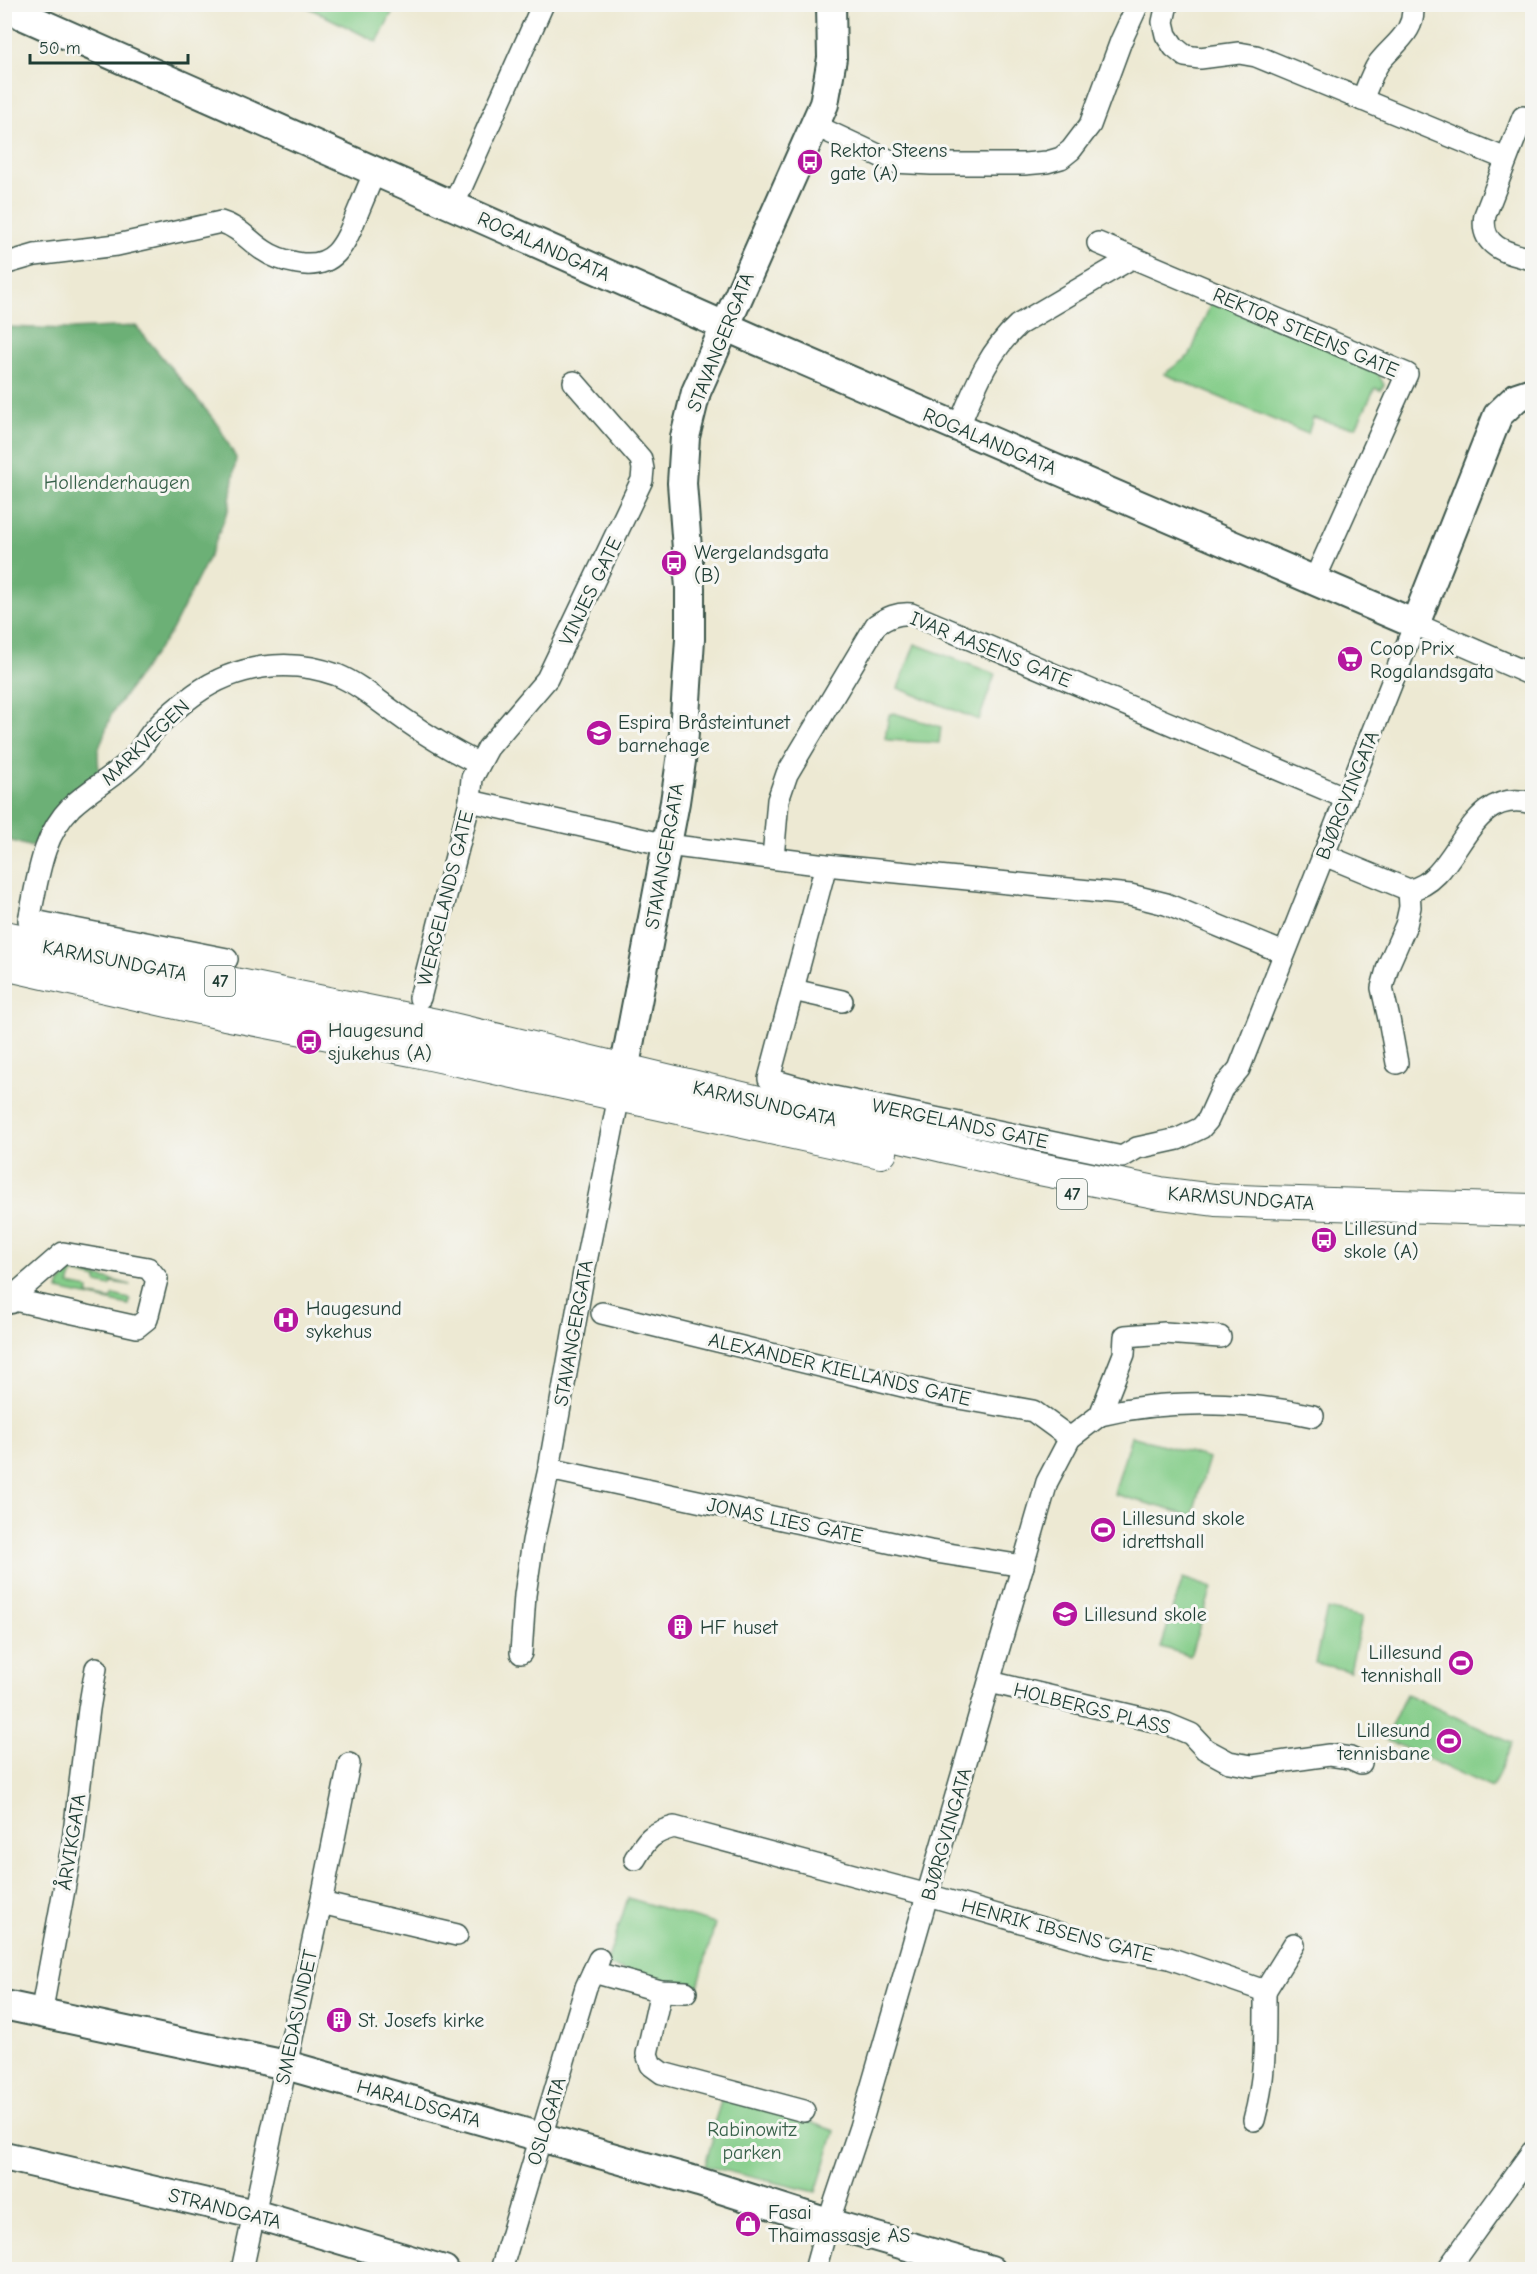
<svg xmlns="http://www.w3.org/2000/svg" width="1537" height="2274" viewBox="0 0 1537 2274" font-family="'Comic Neue',sans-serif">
  <rect width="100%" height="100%" fill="#f6f6f2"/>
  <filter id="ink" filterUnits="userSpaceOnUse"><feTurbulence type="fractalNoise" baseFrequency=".0167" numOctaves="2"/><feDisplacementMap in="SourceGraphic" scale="12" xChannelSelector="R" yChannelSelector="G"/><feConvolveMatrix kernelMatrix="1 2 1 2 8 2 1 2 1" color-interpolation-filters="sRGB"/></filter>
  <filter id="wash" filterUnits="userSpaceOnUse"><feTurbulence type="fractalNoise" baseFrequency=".008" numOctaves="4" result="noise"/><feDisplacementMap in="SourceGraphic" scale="24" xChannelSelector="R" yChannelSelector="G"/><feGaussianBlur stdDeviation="1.35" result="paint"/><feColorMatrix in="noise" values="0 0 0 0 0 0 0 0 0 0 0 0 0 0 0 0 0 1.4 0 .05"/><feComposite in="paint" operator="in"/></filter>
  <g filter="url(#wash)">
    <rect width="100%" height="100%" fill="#ede9d3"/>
    <!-- green -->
    <g fill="#85cd8a" stroke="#52855f" stroke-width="1.5">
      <path d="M 303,5 L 396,5 L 377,42 Z"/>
      <path d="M 1213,298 L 1374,366 L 1384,385 L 1380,390 L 1375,388 L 1356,427 L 1339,425 L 1313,418 L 1308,434 L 1164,374 L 1190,355 Z"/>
      <path d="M 915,644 L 995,674 L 979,720 L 898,688 Z"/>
      <path d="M 893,713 L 941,727 L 939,743 L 888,740 L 885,738 L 889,715 Z"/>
      <path d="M 72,1270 L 131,1285 L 112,1282 L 110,1286 L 97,1283 L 97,1279 L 73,1273 L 69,1285 L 89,1289 L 88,1295 L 111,1300 L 113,1295 L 130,1299 L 129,1305 L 58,1290 L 60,1284 Z"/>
      <path d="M 1131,1436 L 1209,1458 L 1192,1516 L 1114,1494 Z"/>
      <path d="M 1183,1578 L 1212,1588 L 1190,1656 L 1161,1647 Z"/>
      <path d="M 1327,1609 L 1362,1617 L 1350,1671 L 1315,1663 Z"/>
      <path d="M 1406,1694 L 1512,1743 L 1492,1788 L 1385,1739 Z"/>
      <path d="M 628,1898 L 715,1924 L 698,1987 L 690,1984 L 665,1982 L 606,1965 Z"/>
      <path d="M 724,2092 L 835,2131 L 816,2192 L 705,2166 L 713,2137 L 710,2136 Z"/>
    </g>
    <!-- forest -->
    <path fill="#6cb076" stroke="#467655" stroke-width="1.5" d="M 136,326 L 217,423 L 236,458 L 229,508 L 209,557 L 172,630 L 112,713 L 98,751 L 99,782 L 69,806 L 31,847 L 5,839 L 5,327 L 69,329 Z"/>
  </g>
  <g filter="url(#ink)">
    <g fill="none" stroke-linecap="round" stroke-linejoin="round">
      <!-- street casing -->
      <g stroke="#3e574c" stroke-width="24">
        <g id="street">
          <path d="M 1167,4 L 1163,22 L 1166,35 L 1174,47 L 1185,56 L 1200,58 L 1239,53 L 1256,56 L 1506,159"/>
          <path d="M 1362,100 C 1367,88 1371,75 1378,64 C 1392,45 1418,31 1412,4"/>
          <path d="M 1523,117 L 1485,215 C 1479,247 1507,253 1532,259"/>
          <path d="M 814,125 L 893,162 L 931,164 L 1024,164 L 1047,162 L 1061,158 L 1071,150 L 1090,125 L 1121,41 L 1138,4"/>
          <path d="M 453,206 L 543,4"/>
          <path d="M 1098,243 L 1407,374 L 1314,581"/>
          <path d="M 4,264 L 35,255 L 117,245 L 221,222 C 239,227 248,240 263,250 C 273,257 285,261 297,263 C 335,270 345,244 357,214 C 363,200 369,185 375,171"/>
          <path d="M 958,428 C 974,390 987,353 1018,325 L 1130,259"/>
          <path d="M 470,801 L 667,845 L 826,865 L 1130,895 L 1166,904 L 1284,953"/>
          <path d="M 1324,855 L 1409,890 C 1461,881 1464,785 1532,803"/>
          <path d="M 773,858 L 778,800 L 787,774 L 876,625 C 888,617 897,613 911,614 L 1346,798"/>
          <path d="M 826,865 L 769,1079 L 829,1096 L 1122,1157 L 1137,1148 L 1178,1139 L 1201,1128 L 1208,1120 L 1222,1089 L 1239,1069 L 1415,624 L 1532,675"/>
          <path d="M 227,959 L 29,920 C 38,880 41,837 71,807 C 91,788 116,776 135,756 C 142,748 147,738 154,730 C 165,718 181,704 195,694 C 236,665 289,657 337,675 C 361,685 383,705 405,720 C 429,737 453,751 479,764"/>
          <path d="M 793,990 L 842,1001"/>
          <path d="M 420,998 L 470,801 L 472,778 L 488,748 L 547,679 L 642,480 L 643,469 L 641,459 L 574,382"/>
          <path d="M 1397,1063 L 1389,1019 L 1382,988 L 1388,966 L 1406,925 L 1410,907 L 1409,890"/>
          <path d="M 63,1253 L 148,1268 L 157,1279 L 147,1319 L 137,1327 L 10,1299 Z"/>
          <path d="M 602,1313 L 936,1394 L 1033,1411 L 1070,1438"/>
          <path d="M 1100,1415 C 1166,1399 1247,1401 1313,1416"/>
          <path d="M 549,1469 L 930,1551 L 1023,1566"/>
          <path d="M 521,1653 L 525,1595 L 533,1541 L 549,1469 L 584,1272 L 619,1096"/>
          <path d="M 990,1682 L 1167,1724 L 1191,1734 L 1205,1749 L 1229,1762 L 1252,1766 L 1329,1755 L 1350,1758 L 1361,1763"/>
          <path d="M 635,1859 C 647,1839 651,1833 674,1827 L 928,1895 L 1107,1947 L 1169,1958 L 1265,1991 L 1294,1944"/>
          <path d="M 321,1903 L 457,1935"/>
          <path d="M 593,1972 L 661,1991 L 686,1992"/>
          <path d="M 661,1991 L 647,2054 L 651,2065 L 662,2073 L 804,2111"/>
          <path d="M 41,2014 L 73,1841 L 89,1709 L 96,1668"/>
          <path d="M 1254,2120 C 1266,2076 1265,2037 1265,1991"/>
          <path d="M 242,2270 L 321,1903 L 349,1764"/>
          <path d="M 501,2270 L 586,1987 L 599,1959"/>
          <path d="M 815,2270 L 828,2223 L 860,2127 L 1047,1482 L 1070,1438 L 1100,1415 L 1124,1354 L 1125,1336 L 1165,1333 L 1220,1337"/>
          <path d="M 1447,2270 L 1532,2152"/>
        </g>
      </g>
      <!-- secondary casing -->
      <g stroke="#3e574c" stroke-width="32">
        <g id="secondary">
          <path d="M 4,7 L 754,339 L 1415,624 L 1498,415 L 1517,397 L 1532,392"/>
          <path d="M 620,1092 L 675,802 L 683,747 L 690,639 L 690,588 L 682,483 L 685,437 L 696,392 L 824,104 L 832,58 L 831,4"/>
          <path d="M 4,1298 L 10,1299"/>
          <path d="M 4,2005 L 286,2065 L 699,2182 L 828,2223 L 991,2270"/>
          <path d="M 4,2156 L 254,2214 L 444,2270"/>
        </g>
      </g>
      <!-- primary casing -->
      <g stroke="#3e574c" stroke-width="34">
        <g id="primary">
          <path d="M 4,937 L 436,1025 L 1035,1168 L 1160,1193 L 1215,1200 L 1265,1202 L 1532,1210"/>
          <path d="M 4,964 L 225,1014 L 412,1050 L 881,1152"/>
        </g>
      </g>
      <!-- street -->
      <use href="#street" stroke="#fff" stroke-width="21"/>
      <!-- secondary -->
      <use href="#secondary" stroke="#fff" stroke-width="28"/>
      <!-- primary -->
      <use href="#primary" stroke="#fff" stroke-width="32"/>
    </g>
  </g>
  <!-- icons -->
  <defs>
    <g id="bus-disc" transform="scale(1.35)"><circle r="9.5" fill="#b5179e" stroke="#f6f6f2"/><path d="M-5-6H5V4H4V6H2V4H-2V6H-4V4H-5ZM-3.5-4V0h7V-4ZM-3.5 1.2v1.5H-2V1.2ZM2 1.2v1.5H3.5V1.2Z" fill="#fff"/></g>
    <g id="supermarket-disc" transform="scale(1.35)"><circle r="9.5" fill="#b5179e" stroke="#f6f6f2"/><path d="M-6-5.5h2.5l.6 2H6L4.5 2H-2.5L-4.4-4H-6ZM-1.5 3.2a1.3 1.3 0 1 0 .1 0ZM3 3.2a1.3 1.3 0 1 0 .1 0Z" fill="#fff"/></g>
    <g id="school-disc" transform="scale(1.35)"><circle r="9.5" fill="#b5179e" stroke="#f6f6f2"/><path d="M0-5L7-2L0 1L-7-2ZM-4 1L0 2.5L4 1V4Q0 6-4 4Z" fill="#fff"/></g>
    <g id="hospital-disc" transform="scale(1.35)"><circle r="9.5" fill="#b5179e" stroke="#f6f6f2"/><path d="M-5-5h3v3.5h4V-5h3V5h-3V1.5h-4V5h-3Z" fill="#fff"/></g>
    <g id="stadium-disc" transform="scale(1.35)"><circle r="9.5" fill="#b5179e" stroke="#f6f6f2"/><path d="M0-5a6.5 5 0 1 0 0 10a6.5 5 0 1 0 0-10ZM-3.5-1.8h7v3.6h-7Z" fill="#fff"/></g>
    <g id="building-disc" transform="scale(1.35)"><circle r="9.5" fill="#b5179e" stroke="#f6f6f2"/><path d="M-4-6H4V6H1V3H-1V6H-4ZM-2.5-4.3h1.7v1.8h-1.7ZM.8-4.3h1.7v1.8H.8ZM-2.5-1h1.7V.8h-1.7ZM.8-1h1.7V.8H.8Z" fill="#fff"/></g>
    <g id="shop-disc" transform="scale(1.35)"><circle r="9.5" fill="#b5179e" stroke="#f6f6f2"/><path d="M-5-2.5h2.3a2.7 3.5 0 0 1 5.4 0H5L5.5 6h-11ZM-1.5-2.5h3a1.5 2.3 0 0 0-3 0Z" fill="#fff"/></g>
  </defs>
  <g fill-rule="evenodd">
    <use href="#bus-disc" x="810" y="162"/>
    <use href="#bus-disc" x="674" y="563"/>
    <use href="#supermarket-disc" x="1350" y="659"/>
    <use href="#school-disc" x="599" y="733"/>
    <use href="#bus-disc" x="309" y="1042"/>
    <use href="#bus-disc" x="1324" y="1240"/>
    <use href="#hospital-disc" x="286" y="1320"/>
    <use href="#stadium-disc" x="1103" y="1530"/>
    <use href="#school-disc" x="1065" y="1614"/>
    <use href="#building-disc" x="680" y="1627"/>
    <use href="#stadium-disc" x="1461" y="1663"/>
    <use href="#stadium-disc" x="1449" y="1741"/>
    <use href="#building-disc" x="339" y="2020"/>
    <use href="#shop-disc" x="748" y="2224"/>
  </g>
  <g text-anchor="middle" stroke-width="6" stroke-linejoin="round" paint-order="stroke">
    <!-- shield labels -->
    <g fill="#f6f6f2" stroke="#60746d" stroke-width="1.5">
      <rect x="205" y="966" width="30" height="30" rx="4.5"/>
      <rect x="1057" y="1179" width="30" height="30" rx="4.5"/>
    </g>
    <g font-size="18" font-weight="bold" fill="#1f3d34">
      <text x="220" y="987">47</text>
      <text x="1072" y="1200">47</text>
    </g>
    <!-- poi labels -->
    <g font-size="20" fill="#1f3d34" stroke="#f6f6f2" text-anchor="start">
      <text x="830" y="157">Rektor Steens<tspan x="830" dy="23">gate (A)</tspan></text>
      <text x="694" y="559">Wergelandsgata<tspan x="694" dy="23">(B)</tspan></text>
      <text x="1370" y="655">Coop Prix<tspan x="1370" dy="23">Rogalandsgata</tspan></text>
      <text x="618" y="729">Espira Bråsteintunet<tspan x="618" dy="23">barnehage</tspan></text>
      <text x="328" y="1037">Haugesund<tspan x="328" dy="23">sjukehus (A)</tspan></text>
      <text x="1344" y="1235">Lillesund<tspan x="1344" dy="23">skole (A)</tspan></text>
      <text x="306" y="1315">Haugesund<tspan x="306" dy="23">sykehus</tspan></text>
      <text x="1122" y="1525">Lillesund skole<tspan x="1122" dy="23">idrettshall</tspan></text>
      <text x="1084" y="1621">Lillesund skole</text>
      <text x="700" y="1634">HF huset</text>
      <text x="1442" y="1659" text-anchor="end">Lillesund<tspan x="1442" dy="23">tennishall</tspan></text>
      <text x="1430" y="1737" text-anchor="end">Lillesund<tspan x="1430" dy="23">tennisbane</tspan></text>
      <text x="358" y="2027">St. Josefs kirke</text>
      <text x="768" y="2219">Fasai<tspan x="768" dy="23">Thaimassasje AS</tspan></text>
    </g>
    <!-- street labels -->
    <g font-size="20" fill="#1f3d34" stroke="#f6f6f2">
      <text transform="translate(544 246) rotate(24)" y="7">ROGALANDGATA</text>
      <text transform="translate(1306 332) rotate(23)" y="7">REKTOR STEENS GATE</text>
      <text transform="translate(720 342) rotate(-68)" y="7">STAVANGERGATA</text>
      <text transform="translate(990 441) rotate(23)" y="7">ROGALANDGATA</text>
      <text transform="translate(590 591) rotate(-64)" y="7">VINJES GATE</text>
      <text transform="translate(991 649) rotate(22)" y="7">IVAR AASENS GATE</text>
      <text transform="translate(145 742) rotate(-44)" y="7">MARKVEGEN</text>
      <text transform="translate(1347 795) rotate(-68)" y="7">BJØRGVINGATA</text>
      <text transform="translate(664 856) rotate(-80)" y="7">STAVANGERGATA</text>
      <text transform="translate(445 898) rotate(-76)" y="7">WERGELANDS GATE</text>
      <text transform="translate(115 960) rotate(11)" y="7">KARMSUNDGATA</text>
      <text transform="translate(765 1103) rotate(13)" y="7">KARMSUNDGATA</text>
      <text transform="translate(960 1123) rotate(12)" y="7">WERGELANDS GATE</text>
      <text transform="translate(1241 1198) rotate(4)" y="7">KARMSUNDGATA</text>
      <text transform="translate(573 1333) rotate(-80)" y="7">STAVANGERGATA</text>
      <text transform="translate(840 1369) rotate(13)" y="7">ALEXANDER KIELLANDS GATE</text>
      <text transform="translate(785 1520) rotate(12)" y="7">JONAS LIES GATE</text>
      <text transform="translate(1092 1708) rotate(14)" y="7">HOLBERGS PLASS</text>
      <text transform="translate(946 1834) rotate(-74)" y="7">BJØRGVINGATA</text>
      <text transform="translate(71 1842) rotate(-81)" y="7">ÅRVIKGATA</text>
      <text transform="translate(1058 1930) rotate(15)" y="7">HENRIK IBSENS GATE</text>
      <text transform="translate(296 2017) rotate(-78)" y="7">SMEDASUNDET</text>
      <text transform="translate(419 2103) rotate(16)" y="7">HARALDSGATA</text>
      <text transform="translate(546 2121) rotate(-73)" y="7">OSLOGATA</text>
      <text transform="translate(225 2208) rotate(14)" y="7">STRANDGATA</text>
    </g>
    <!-- park labels -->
    <g font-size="20" fill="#38614a" stroke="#f6f6f2">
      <text x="117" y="489">Hollenderhaugen</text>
      <text x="752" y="2136">Rabinowitz<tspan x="752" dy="23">parken</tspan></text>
    </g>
  </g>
  <!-- margin -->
  <rect width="1537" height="2274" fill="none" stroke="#f6f6f2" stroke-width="24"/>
  <!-- scale -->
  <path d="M30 54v9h158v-9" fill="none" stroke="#1f3d34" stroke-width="3"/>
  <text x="39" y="54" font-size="18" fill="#1f3d34" stroke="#f6f6f2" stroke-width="4.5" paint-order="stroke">50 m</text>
</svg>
